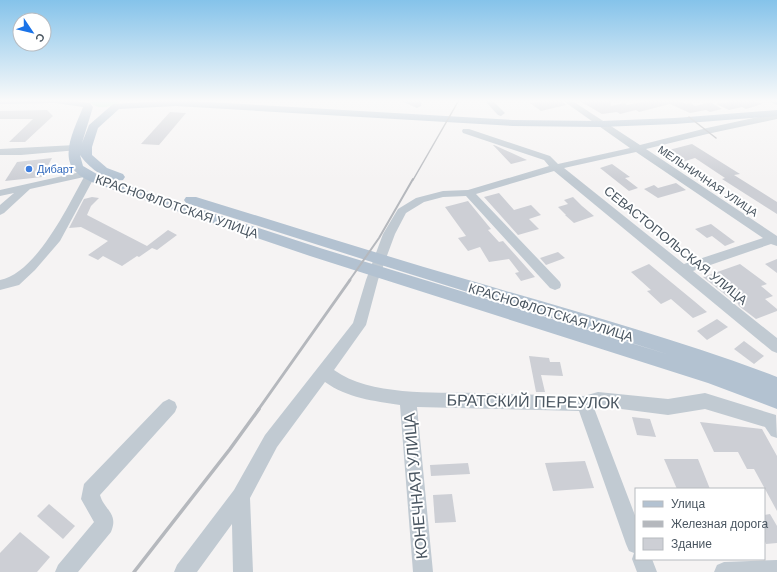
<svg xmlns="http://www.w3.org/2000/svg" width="777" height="572" viewBox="0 0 777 572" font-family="Arial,sans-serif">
  <rect width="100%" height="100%" fill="#f5f3f3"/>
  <!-- green -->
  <path fill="#c3f1d5" d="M 92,100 L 123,100 C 115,106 99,111 91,103 Z"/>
  <!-- building -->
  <g fill="#cdcfd5">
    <path d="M 544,100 L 561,100 L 566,105 L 541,111 L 530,103 Z"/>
    <path d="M 578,100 L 611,100 L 611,106 L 625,103 L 627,105 L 650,100 L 678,100 L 686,104 L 690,103 L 695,106 L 710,102 L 722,109 L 710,112 L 706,110 L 690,113 L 670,104 L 639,112 L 636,110 L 620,114 L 617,112 L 602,114 Z"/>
    <path d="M 736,100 L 753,100 L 762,104 L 746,109 L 742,107 L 729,110 L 716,104 Z"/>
    <path d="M 47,110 L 53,116 L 25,142 L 9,142 L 33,119 L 0,119 L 0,111 Z"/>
    <path d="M 170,112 L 186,113 L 159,145 L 141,144 Z"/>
    <path d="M 692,144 L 740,174 L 734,175 L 777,202 L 777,214 L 722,179 L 725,178 L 695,158 L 682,162 L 665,151 Z"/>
    <path d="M 493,145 L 494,145 L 527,160 L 511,164 Z"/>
    <path d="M 52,158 L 42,177 L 5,181 L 17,162 Z"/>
    <path d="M 612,164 L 630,177 L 625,178 L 638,188 L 629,191 L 600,168 Z"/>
    <path d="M 676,183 L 686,190 L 658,198 L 644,189 L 654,185 L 658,188 Z"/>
    <path d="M 499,193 L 514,210 L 531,205 L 541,215 L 529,219 L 539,229 L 518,235 L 484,197 Z"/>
    <path d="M 92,197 L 99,198 L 91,206 L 87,215 L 147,246 L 168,230 L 177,235 L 157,250 L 152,248 L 139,257 L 137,256 L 122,266 L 103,256 L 98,260 L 88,255 L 108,241 L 81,227 L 69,228 L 84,199 Z"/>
    <path d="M 573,197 L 582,206 L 594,216 L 574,223 L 565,215 L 566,215 L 558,207 L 568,204 L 564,200 Z"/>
    <path d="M 468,201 L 491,229 L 488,230 L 499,242 L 503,241 L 535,277 L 521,281 L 515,273 L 519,272 L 509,259 L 489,262 L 480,247 L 468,251 L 458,238 L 466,236 L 445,207 Z"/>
    <path d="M 711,224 L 735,242 L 725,246 L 712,236 L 707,238 L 695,229 Z"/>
    <path d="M 558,252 L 565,258 L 546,265 L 540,258 Z"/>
    <path d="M 777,259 L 777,273 L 765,264 Z"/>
    <path d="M 649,264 L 694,301 L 707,312 L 693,318 L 671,299 L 661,304 L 647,291 L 651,290 L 631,272 Z"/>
    <path d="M 740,264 L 767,284 L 761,286 L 773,296 L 765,299 L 777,309 L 777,311 L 756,319 L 739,306 L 735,298 L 731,299 L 703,277 Z"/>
    <path d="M 717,319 L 728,327 L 707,340 L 697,331 Z"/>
    <path d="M 744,341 L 764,356 L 754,364 L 734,349 Z"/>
    <path d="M 529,356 L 549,358 L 550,362 L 560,362 L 563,376 L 541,375 L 545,392 L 536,392 Z"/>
    <path d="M 632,417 L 650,419 L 656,437 L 637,435 Z"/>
    <path d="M 700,422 L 762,429 L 777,456 L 777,511 L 754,469 L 747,469 L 738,452 L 714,452 Z"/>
    <path d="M 664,459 L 698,459 L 710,489 L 677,489 Z"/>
    <path d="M 585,461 L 594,488 L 553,491 L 545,463 Z"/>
    <path d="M 468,463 L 470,474 L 431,476 L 430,465 Z"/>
    <path d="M 452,494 L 456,522 L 435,523 L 433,495 Z"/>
    <path d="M 49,504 L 75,526 L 63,539 L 37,516 Z"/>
    <path d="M 770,514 L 777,526 L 777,543 L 766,544 L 764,539 L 764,515 Z"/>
    <path d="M 20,532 L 50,557 L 37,572 L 0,572 L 0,553 Z"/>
  </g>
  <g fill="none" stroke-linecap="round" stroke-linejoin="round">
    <!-- minor -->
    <g fill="#c1cad2" fill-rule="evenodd">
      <path d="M 399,100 L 409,100 L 414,102 L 414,100 L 422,100 L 421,106 L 417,108 Z"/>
      <path d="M 484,100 L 492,100 L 505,113 L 501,116 L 498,115 Z"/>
      <path d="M 562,100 L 571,100 L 640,145 L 707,128 L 777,113 L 777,119 L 707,134 L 646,149 L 777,236 L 777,246 L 771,244 L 693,271 L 777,338 L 777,353 L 772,351 L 554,171 L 476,194 L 560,282 L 561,285 L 560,288 L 555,290 L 550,288 L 466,196 L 443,197 L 424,202 L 406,213 L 395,234 L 378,280 L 366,325 L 334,370 C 370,396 433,392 477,393 C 512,394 548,395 584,396 L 598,392 L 668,399 L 705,393 L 776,415 L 777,438 L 771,436 L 765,427 L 705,409 L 668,415 L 598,406 L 594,408 L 636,518 L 636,559 L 652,559 L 657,572 L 637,572 L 632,559 L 634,553 L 629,551 L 626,544 L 579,411 L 417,407 L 433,572 L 413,572 L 400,405 C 374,401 347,398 325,382 L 277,447 L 250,498 L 253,572 L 233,572 L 232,524 L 197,572 L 174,572 L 177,565 L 234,490 L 265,435 L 353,323 L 366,280 L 383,234 L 398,209 L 416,198 L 443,191 L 468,190 L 549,166 L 544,160 L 463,133 L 462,131 L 463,129 L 469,129 L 550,156 L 558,164 L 630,148 ZM 636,152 L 763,238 L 684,264 L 564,168 Z"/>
      <path d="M 766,100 L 777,100 L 777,105 Z"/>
      <path d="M 75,145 L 80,148 L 78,150 L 21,155 L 0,155 L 0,149 Z"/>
      <path d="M 85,171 L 94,174 L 95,176 L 60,241 L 35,270 L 19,285 L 0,290 L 0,280 C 36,273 67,208 84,177 L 30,189 L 4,213 L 0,215 L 0,205 L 14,193 L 0,196 L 0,190 Z"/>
      <path d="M 169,399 L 175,402 L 177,407 L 175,412 L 100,495 C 104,510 119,513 111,532 L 78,572 L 55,572 L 58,565 L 94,522 L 81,499 L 84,484 L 163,402 Z"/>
      <path d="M 777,560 L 777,572 L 714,572 L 717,565 L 724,562 Z"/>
    </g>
    <!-- major -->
    <path fill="#b3c2d1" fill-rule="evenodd" d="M 0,100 L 71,100 L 90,103 L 93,107 L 82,143 L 89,125 L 113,104 L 176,100 L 513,120 L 601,121 L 675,118 L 777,110 L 777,116 L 675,124 L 601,127 L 513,126 L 176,106 L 119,109 L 98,128 L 92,147 L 92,155 L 107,168 L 123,174 L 125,177 L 123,180 C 108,183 88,167 80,155 L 83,166 L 102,177 L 320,248 L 670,355 L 397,270 L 186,203 L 184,200 L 186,197 L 196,197 C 285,224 375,253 465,279 C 570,310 675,338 777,377 L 777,409 L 708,383 L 310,256 L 94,183 C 88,180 82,178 77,173 C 58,157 76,126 83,107 L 55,103 L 0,104 Z"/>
    <!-- rail-far3 -->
    <g stroke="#b5b8bd" stroke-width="1.5">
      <path d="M 689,117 L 716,138"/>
      <path d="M 413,180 L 459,100"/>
    </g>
    <!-- rail-far2 -->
    <path stroke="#b5b8bd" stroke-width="2" d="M 349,281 L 379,238 L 413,179"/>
    <!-- rail-far1 -->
    <path stroke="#b5b8bd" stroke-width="3" d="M 258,410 L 350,280"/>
    <!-- rail -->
    <path stroke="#b5b8bd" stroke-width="3.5" d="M 134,572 L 230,449 L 259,409"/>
  </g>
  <!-- sky -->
  <linearGradient id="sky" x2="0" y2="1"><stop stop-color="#85c3ea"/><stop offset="0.56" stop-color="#fafafa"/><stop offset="1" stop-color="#fafafa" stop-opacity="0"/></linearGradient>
  <rect width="777" height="180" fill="url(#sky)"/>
  <!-- markers -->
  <circle fill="#3f7fe0" stroke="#fff" stroke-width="1.5" cx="29" cy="169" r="4"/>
  <g text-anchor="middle" stroke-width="4" stroke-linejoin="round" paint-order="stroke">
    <!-- far-shop labels -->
    <g font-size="11" fill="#366cbe" stroke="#fff" text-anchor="start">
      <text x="37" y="173">Дибарт</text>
    </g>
    <!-- far-street labels -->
    <g font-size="11" fill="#4a5661" stroke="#fff">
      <text transform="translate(708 181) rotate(34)" y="4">МЕЛЬНИЧНАЯ УЛИЦА</text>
    </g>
    <!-- street labels -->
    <g font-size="13" fill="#4a5661" stroke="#fff">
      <text transform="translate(177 206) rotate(19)" y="5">КРАСНОФЛОТСКАЯ УЛИЦА</text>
      <text transform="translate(676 245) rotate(39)" y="5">СЕВАСТОПОЛЬСКАЯ УЛИЦА</text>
      <text transform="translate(551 312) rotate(17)" y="5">КРАСНОФЛОТСКАЯ УЛИЦА</text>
    </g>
    <!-- near-street labels -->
    <g font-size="16" fill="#4a5661" stroke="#fff">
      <text transform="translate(533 401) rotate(1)" y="6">БРАТСКИЙ ПЕРЕУЛОК</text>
      <text transform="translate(415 486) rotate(-95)" y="6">КОНЕЧНАЯ УЛИЦА</text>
    </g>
  </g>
  <!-- legend -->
  <rect x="635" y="488" width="130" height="72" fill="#ffffff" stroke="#b7bbc0"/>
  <rect x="643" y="501" width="20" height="6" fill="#b3c2d1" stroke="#b7bbc0"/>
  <text x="671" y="508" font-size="12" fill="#4a5661">Улица</text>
  <rect x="643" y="521" width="20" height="6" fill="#b5b8bd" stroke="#b7bbc0"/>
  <text x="671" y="528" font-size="12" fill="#4a5661">Железная дорога</text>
  <rect x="643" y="538" width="20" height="12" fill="#cdcfd5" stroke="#b7bbc0"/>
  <text x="671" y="548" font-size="12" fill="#4a5661">Здание</text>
  <!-- north arrow -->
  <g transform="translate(32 32) rotate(125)"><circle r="19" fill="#ffffff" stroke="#b7bbc0"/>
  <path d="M0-3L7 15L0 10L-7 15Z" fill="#1a73e8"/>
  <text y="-6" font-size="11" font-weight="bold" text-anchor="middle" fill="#4a5661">С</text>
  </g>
</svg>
